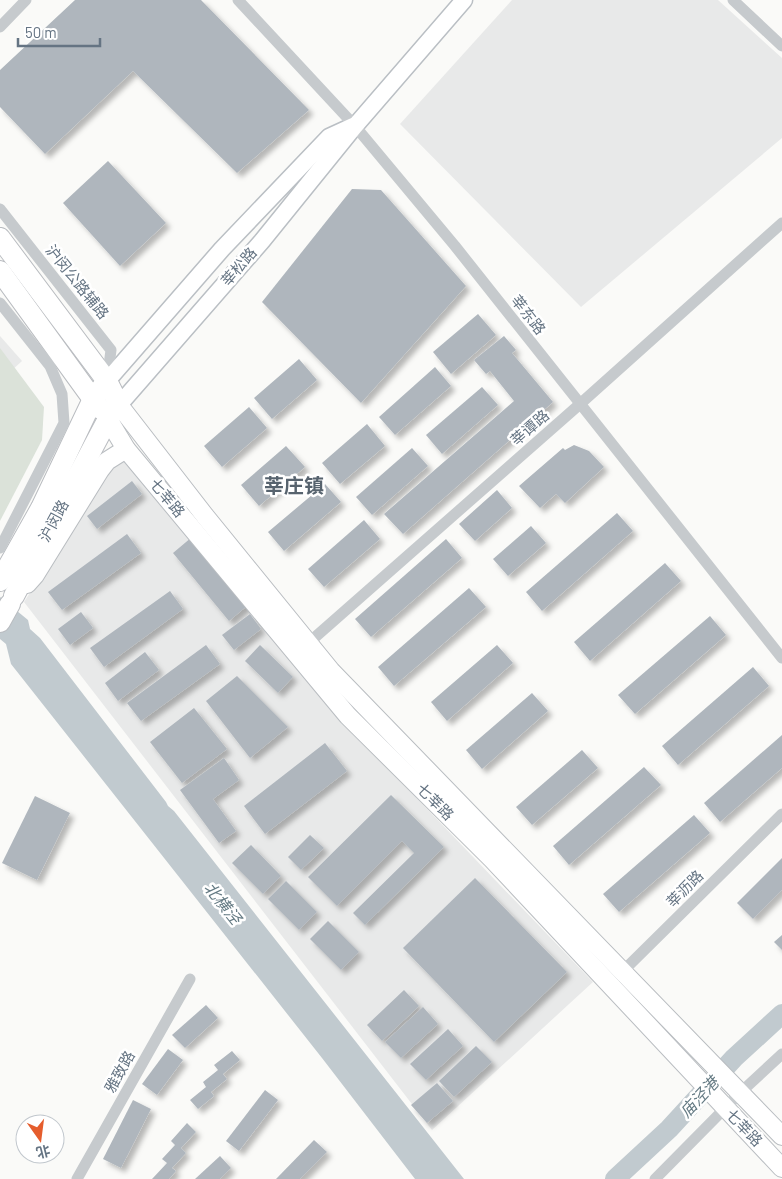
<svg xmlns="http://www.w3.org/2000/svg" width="782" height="1179" viewBox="0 0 782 1179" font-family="Barlow,'Noto Sans SC',sans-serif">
  <defs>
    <filter id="shadow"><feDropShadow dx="4.5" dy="4.5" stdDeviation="2.5" flood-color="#0004"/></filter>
  </defs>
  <rect width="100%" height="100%" fill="#fafaf8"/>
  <!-- built -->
  <g fill="#e8e9e9">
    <path d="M 512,0 L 718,0 L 782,58 L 782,138 L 581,307 L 400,124 Z"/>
    <path d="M 0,336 L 22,361 L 0,381 Z"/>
    <path d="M 127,458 L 340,718 L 593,982 L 432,1130 L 24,602 L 114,463 Z"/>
  </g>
  <!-- green -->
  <path fill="#dbe2d9" d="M 0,348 L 44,407 L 42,440 L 0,521 Z"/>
  <!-- water -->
  <path fill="#c1cacf" d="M 0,597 L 28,620 L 30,629 L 40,638 L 166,802 L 168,806 L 174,811 L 464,1179 L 415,1179 L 322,1058 L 11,664 L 6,644 L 0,639 Z"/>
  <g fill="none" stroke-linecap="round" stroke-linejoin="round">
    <!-- river -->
    <path stroke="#c1cacf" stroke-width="20" d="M 615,1179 L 669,1129 L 734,1058 L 782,1014"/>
  </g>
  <!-- building -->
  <g fill="#afb6bd" filter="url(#shadow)">
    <path d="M 75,0 L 201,0 L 309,110 L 237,173 L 133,71 L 45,154 L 0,107 L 0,70 Z"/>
    <path d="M 108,161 L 166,223 L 120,266 L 63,203 Z"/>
    <path d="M 352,189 L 381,190 L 466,286 L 361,403 L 262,302 Z"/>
    <path d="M 478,314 L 496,335 L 451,374 L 433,352 Z"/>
    <path d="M 504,336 L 516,350 L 512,353 L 553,402 L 403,534 L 384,514 L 514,401 L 490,371 L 486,374 L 474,360 Z"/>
    <path d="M 299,359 L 317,380 L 272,419 L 254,398 Z"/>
    <path d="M 435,367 L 451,386 L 395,435 L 379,417 Z"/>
    <path d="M 482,387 L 498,405 L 442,454 L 426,435 Z"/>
    <path d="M 249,407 L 267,428 L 222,467 L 204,446 Z"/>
    <path d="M 367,424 L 385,446 L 340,484 L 322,463 Z"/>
    <path d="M 574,445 L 589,451 L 604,467 L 565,503 L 556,494 L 540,508 L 519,486 L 563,448 L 565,450 Z"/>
    <path d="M 286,446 L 305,467 L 259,506 L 241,485 Z"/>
    <path d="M 412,448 L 428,466 L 372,515 L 356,497 Z"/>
    <path d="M 132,481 L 142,494 L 97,529 L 87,516 Z"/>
    <path d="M 325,484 L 341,502 L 284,551 L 268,532 Z"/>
    <path d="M 497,490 L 512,508 L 475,541 L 459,524 Z"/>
    <path d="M 617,513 L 633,531 L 542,611 L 526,592 Z"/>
    <path d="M 364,520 L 380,539 L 324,587 L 308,569 Z"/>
    <path d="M 531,526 L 546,543 L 508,576 L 493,559 Z"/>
    <path d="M 127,534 L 141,553 L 62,610 L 48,592 Z"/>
    <path d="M 192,537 L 248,605 L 229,621 L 173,553 Z"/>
    <path d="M 446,539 L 462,558 L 371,637 L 355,619 Z"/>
    <path d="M 665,563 L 681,581 L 590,661 L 574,642 Z"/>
    <path d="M 469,588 L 486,607 L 394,686 L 378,667 Z"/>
    <path d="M 170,591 L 183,609 L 104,667 L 90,648 Z"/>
    <path d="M 81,612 L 93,628 L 70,645 L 58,629 Z"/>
    <path d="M 250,614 L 261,629 L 234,650 L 222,635 Z"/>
    <path d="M 710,616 L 726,635 L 635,714 L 618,695 Z"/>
    <path d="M 206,645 L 220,664 L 141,721 L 127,703 Z"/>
    <path d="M 260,645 L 293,677 L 278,693 L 245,661 Z"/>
    <path d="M 497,645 L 513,663 L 447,721 L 431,702 Z"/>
    <path d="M 145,652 L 159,670 L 118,701 L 105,683 Z"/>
    <path d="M 753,667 L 769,686 L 678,765 L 662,746 Z"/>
    <path d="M 237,676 L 288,727 L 250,758 L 206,701 Z"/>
    <path d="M 532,693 L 548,711 L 482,769 L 466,750 Z"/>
    <path d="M 194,708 L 227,749 L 182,783 L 150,742 Z"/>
    <path d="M 782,735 L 782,768 L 720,822 L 704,803 Z"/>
    <path d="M 325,743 L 347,771 L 265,834 L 244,806 Z"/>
    <path d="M 582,750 L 598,768 L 532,825 L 516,807 Z"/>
    <path d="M 224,758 L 239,780 L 213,799 L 236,831 L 219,843 L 180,790 Z"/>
    <path d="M 644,767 L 661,785 L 569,865 L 553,846 Z"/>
    <path d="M 391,795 L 444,847 L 365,925 L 353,913 L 414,853 L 402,841 L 337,906 L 308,877 Z"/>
    <path d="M 35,796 L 70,813 L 37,880 L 2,863 Z"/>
    <path d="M 694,815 L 710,833 L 619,912 L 603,894 Z"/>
    <path d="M 310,835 L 324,848 L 301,870 L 288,857 Z"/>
    <path d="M 251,845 L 281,876 L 263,894 L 232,863 Z"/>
    <path d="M 782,858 L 782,890 L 753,919 L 737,903 Z"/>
    <path d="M 475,878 L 567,972 L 494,1042 L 403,948 Z"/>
    <path d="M 286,881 L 317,912 L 299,930 L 268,899 Z"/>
    <path d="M 328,921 L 359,952 L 341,970 L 310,939 Z"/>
    <path d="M 782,935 L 782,950 L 774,942 Z"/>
    <path d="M 404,990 L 419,1006 L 382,1041 L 367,1025 Z"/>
    <path d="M 206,1005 L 218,1018 L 185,1048 L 172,1035 Z"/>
    <path d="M 423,1007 L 438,1024 L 401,1058 L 385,1042 Z"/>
    <path d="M 448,1029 L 463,1046 L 426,1080 L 410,1064 Z"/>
    <path d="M 476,1046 L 492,1062 L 454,1097 L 439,1081 Z"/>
    <path d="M 168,1049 L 183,1060 L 157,1095 L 142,1084 Z"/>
    <path d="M 232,1051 L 240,1060 L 223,1074 L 227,1079 L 211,1092 L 214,1096 L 198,1109 L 190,1100 L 206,1087 L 203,1082 L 218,1070 L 214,1065 Z"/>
    <path d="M 437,1083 L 453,1101 L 427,1123 L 411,1105 Z"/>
    <path d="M 265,1090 L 278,1100 L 239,1151 L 226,1141 Z"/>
    <path d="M 133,1100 L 151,1109 L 121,1168 L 103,1159 Z"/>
    <path d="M 187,1123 L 196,1132 L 181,1148 L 186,1153 L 172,1168 L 176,1171 L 169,1179 L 152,1179 L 167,1163 L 162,1159 L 175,1145 L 171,1141 Z"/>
    <path d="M 314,1140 L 327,1152 L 300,1179 L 276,1179 Z"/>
    <path d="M 220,1156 L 231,1168 L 220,1179 L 195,1179 Z"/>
  </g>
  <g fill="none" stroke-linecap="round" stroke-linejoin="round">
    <!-- secondary casing -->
    <g stroke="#babfc4" stroke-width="19">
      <g id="secondary">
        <path d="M 107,381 L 222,249 L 329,137 L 353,126"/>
        <path d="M 119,405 L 262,241 L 355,126 L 464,0"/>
      </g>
    </g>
    <!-- primary casing -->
    <g stroke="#b9bdc1" stroke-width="20">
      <g id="primary">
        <path d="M 119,405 L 205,516 L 331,671 L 782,1136"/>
        <path d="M 108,419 L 126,449 L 348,716 L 492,859 L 782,1168"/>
        <path d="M 27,584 L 35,575 L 100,470 L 107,461 L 126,449"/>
      </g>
    </g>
    <!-- highway casing -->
    <g stroke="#b9bcc0" stroke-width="22">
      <g id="highway">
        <path d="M 0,238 L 107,381 L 119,405 L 108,419 L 14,596"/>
        <path d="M 0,271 L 100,409"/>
        <path d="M 0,581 L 41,508 L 93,399 L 107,381"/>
        <path d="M 0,622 L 10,604"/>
      </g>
    </g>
    <!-- street -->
    <g stroke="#c6cacd" stroke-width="11">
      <path d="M 238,0 L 355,126 L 455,246 L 782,658"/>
      <path d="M 733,0 L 782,46"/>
      <path d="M 0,27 L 26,0"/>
      <path d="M 0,209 L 111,350 L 107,381"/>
      <path d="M 0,303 L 50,366 L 62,394 L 64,423 L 0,548"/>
      <path d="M 305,646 L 580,404 L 782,223"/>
      <path d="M 618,976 L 782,814"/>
      <path d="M 77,1179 L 190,979"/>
      <path d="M 655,1179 L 741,1092 L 782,1054"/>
    </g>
    <!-- secondary -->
    <use href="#secondary" stroke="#fff" stroke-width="16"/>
    <!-- primary -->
    <use href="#primary" stroke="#fff" stroke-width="18"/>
    <!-- highway -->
    <use href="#highway" stroke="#fff" stroke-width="20"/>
  </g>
  <g text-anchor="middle" stroke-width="5" stroke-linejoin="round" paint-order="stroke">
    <!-- street labels -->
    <g font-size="15" fill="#657483" stroke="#fff">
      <text transform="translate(239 267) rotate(-49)" y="5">莘松路</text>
      <text transform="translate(77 282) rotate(51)" y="5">沪闵公路辅路</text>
      <text transform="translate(528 315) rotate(52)" y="5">莘东路</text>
      <text transform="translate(530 428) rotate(-41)" y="5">莘谭路</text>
      <text transform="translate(167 498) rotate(50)" y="5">七莘路</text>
      <text transform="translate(54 521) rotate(-62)" y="5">沪闵路</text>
      <text transform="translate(435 802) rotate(45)" y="5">七莘路</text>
      <text transform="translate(685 889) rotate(-45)" y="5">莘沥路</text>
      <text transform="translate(120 1072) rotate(-61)" y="5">雅致路</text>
      <text transform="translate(744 1128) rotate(46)" y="5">七莘路</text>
    </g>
    <!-- water labels -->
    <g font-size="16" font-style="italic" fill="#647a83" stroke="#fff">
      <text transform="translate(223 903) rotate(51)" y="6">北横泾</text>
      <text transform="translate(699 1097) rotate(-47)" y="6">庙泾港</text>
    </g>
    <!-- district labels -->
    <g font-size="20" font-weight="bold" fill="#57636e" stroke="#fff">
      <text x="294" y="493">莘庄镇</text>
    </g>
  </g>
  <!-- north arrow -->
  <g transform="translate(40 1139) rotate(166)"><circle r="24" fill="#ffffff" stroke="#c1c7cd"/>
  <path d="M0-4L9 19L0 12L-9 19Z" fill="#e55d2d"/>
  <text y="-8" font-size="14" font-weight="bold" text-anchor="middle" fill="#657483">北</text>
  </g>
  <!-- scale -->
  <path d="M18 38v8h82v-8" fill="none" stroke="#657483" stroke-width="2.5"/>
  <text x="25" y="38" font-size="15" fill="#657483" stroke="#ffffff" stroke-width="4" paint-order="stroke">50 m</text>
</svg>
